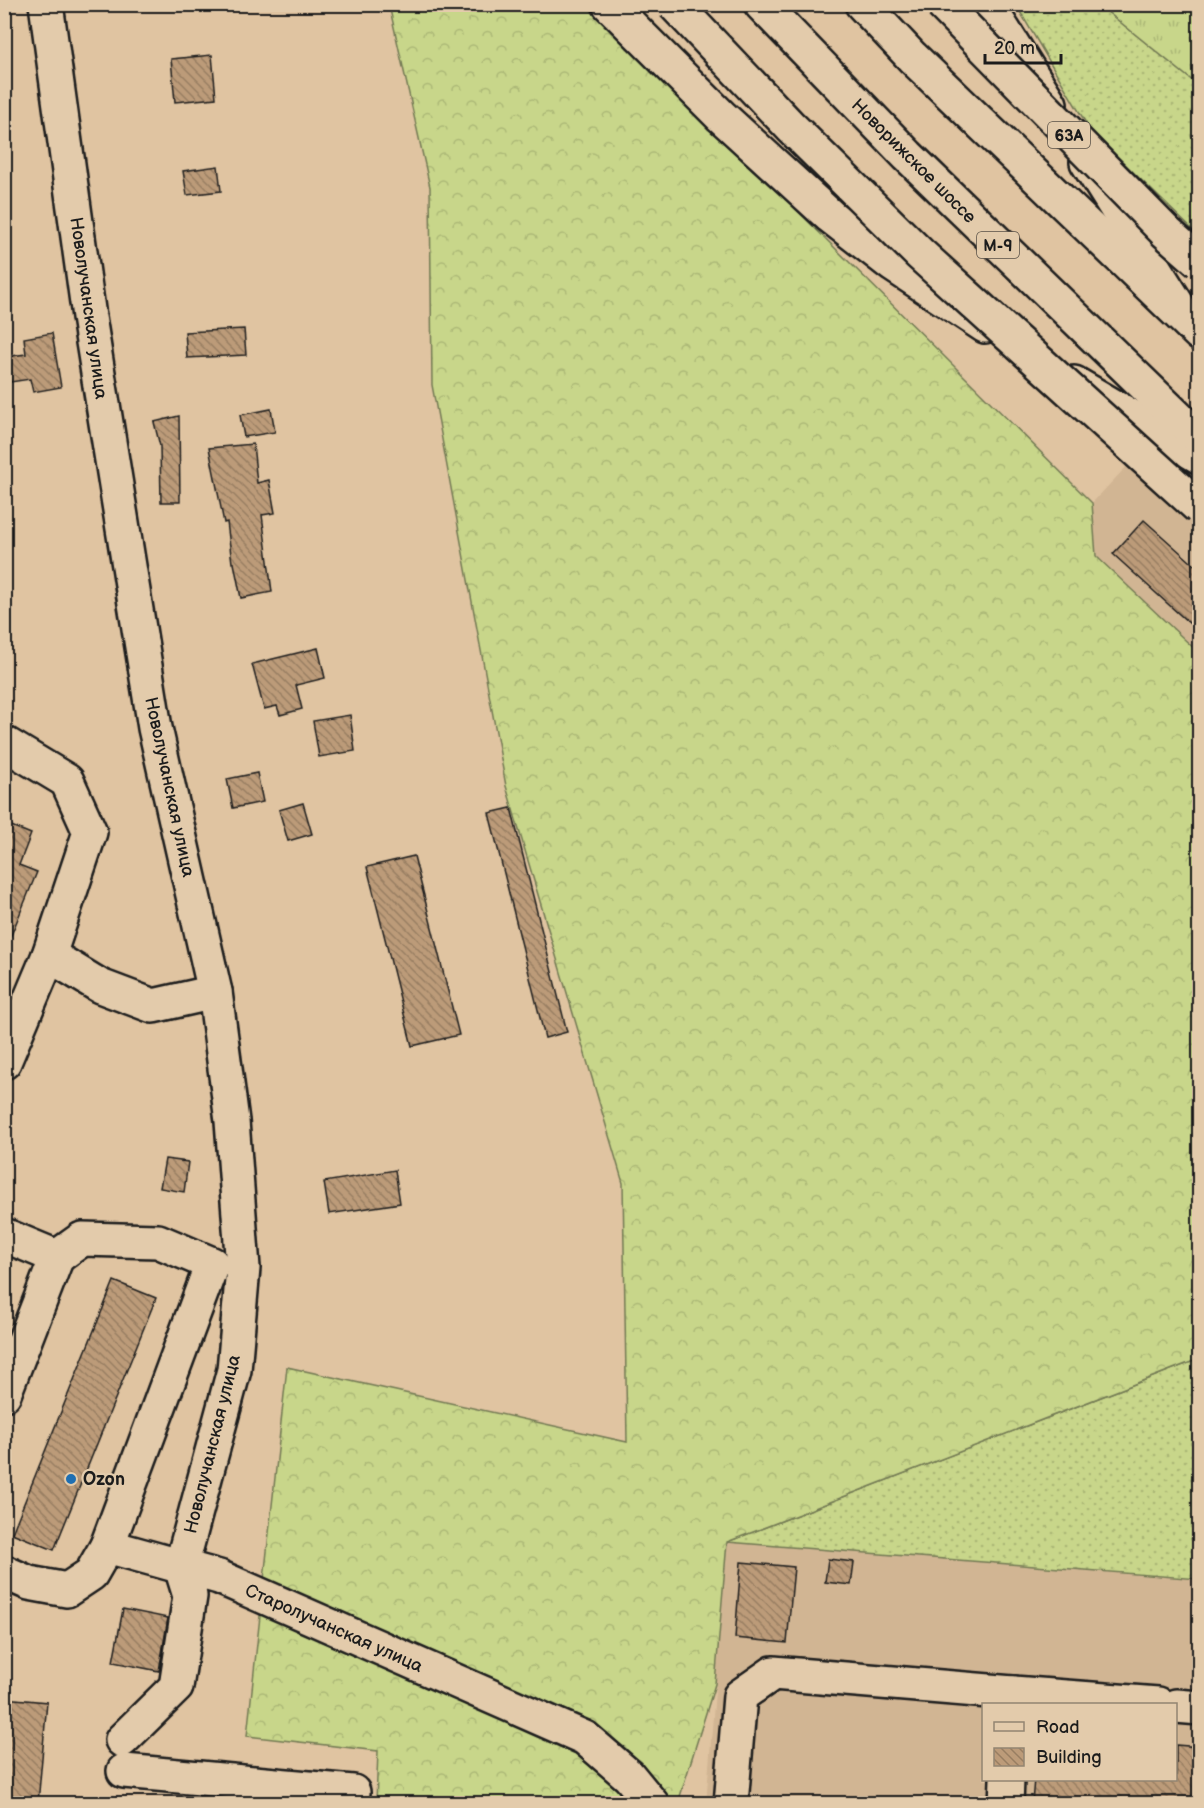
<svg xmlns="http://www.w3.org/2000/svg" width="1204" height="1808" viewBox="0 0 1204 1808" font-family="'Balsamiq Sans',sans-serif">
  <defs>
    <pattern id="grass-dots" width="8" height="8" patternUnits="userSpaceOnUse" patternTransform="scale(1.5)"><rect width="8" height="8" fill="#c8d68a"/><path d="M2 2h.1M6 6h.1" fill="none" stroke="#abb776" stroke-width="1.8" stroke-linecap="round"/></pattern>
    <pattern id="forest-crowns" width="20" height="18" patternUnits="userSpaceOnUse" patternTransform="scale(1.5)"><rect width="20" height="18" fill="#c8d68a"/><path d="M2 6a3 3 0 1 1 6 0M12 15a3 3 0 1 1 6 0" fill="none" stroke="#abb776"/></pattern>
    <pattern id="park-tufts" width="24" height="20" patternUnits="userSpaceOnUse" patternTransform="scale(1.5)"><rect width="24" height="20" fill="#c8d68a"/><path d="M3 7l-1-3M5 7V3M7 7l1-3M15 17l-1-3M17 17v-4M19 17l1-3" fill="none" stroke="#abb776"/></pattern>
    <pattern id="building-back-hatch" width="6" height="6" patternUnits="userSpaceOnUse" patternTransform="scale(1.5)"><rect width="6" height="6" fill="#bc9b79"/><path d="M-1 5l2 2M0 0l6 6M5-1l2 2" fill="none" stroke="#987e62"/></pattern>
  </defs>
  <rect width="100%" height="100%" fill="#e0c4a1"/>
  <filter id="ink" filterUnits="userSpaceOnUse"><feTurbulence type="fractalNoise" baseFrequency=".0167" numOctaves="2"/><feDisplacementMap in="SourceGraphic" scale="12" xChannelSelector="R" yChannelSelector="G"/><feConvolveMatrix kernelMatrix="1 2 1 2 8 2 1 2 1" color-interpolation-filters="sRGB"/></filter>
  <g filter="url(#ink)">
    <!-- built -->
    <g fill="#d1b593" fill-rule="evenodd">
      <path d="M 1128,465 L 1199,529 L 1199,653 L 1096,555 L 1092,503 Z"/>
      <path d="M 727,1542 L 1199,1579 L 1199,1803 L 706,1804 ZM 984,1704 L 1176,1704 L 1176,1780 L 984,1780 Z"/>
    </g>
    <!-- grass -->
    <g fill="url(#grass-dots)" stroke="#727953" stroke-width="1.5">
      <path d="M 1016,5 L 1099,5 L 1199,86 L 1199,236 L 1090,130 Z"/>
      <path d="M 1199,1359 L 1199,1579 L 727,1542 Z"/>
    </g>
    <!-- forest -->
    <path fill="url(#forest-crowns)" stroke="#727953" stroke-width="1.5" d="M 389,5 L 590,5 L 1092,503 L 1096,556 L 1199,653 L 1199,1359 L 727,1542 L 715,1684 L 678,1803 L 376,1803 L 378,1751 L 247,1736 L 287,1367 L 627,1442 L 623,1183 L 506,786 L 432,385 L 430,187 Z"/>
    <!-- park -->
    <path fill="url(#park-tufts)" stroke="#727953" stroke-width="1.5" d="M 1099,5 L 1199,5 L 1199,86 Z"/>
    <!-- building -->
    <g fill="url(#building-back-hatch)" stroke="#1c1c1c" stroke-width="1.5">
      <path d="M 212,55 L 216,98 L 175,102 L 171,59 Z"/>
      <path d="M 218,166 L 221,191 L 187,195 L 183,171 Z"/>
      <path d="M 244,329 L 246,355 L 187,358 L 185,332 Z"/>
      <path d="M 52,333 L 61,387 L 33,392 L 30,379 L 4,383 L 4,357 L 26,354 L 24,338 Z"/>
      <path d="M 271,409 L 275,432 L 244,437 L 240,415 Z"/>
      <path d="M 179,416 L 180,502 L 161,502 L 160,446 L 154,422 Z"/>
      <path d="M 253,444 L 257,483 L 269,480 L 275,513 L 262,515 L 272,592 L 241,598 L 234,563 L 232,563 L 227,522 L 224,523 L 209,448 Z"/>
      <path d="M 1144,520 L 1200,570 L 1200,633 L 1113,554 Z"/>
      <path d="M 318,648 L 325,678 L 296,685 L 302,709 L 280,715 L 277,706 L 264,709 L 252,664 Z"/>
      <path d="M 350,715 L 355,751 L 319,757 L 313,721 Z"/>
      <path d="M 257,773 L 263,802 L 233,808 L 227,779 Z"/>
      <path d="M 303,803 L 312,834 L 288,841 L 279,810 Z"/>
      <path d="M 511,808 L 567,1032 L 545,1038 L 489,813 Z"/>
      <path d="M 4,823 L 31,834 L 19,865 L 37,872 L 5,950 Z"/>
      <path d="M 414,856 L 459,1035 L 412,1046 L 367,867 Z"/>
      <path d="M 165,1159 L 188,1162 L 184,1192 L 160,1188 Z"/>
      <path d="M 395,1170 L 400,1203 L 329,1214 L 324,1182 Z"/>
      <path d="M 114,1281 L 156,1298 L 54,1550 L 12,1533 Z"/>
      <path d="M 828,1559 L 854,1562 L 851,1585 L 825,1582 Z"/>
      <path d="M 741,1562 L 794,1567 L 787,1643 L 735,1638 Z"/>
      <path d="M 123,1609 L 168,1618 L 159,1671 L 113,1662 Z"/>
      <path d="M 4,1698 L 47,1702 L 38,1803 L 4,1803 Z"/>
      <path d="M 1176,1745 L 1200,1747 L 1200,1789 L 1196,1789 L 1195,1803 L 1126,1803 L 1095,1801 L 1095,1803 L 1032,1803 L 1034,1779 L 1176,1779 Z"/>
    </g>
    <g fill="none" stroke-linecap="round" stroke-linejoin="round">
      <!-- minor casing -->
      <g stroke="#1c1c1c" stroke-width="38">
        <g id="minor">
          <path d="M 46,4 L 89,317 L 155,728 L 215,992 L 232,1121 L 243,1268 L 234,1370 L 181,1567 L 190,1596 L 176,1687 L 122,1740"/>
          <path d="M 609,4 L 721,116 L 830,216 L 893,265 L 985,326"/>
          <path d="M 987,4 L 1050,104"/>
          <path d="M 1087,162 L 1177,304"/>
          <path d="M 1074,383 L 1200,457"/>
          <path d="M 4,743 L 67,781 L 90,832 L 49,955 L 4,1062"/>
          <path d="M 49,955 L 100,986 L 153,1006 L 215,992"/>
          <path d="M 4,1235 L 57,1257 L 4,1394"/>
          <path d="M 57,1257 L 82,1239 L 158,1241 L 212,1264 L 107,1546"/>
          <path d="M 4,1572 L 29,1583 L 67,1590 L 91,1574 L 107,1546 L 219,1577 L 585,1738 L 629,1776 L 652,1804"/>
          <path d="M 1013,1693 L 1158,1704"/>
          <path d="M 1176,1706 L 1200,1708"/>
          <path d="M 124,1771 L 353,1792 L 352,1804"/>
          <path d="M 731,1804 L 740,1696 L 773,1673 L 1013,1693 L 1013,1704"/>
          <path d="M 1006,1804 L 1007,1780"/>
        </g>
      </g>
      <!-- highway casing -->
      <g stroke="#1c1c1c" stroke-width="38">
        <g id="highway">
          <path d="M 761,4 L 908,156 L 1200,439"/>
          <path d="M 862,4 L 912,57 L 1200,334"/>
        </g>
      </g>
      <!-- minor -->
      <use href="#minor" stroke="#e3cbab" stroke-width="33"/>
      <!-- highway -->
      <use href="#highway" stroke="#e3cbab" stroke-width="33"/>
      <!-- highway-bridge casing -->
      <g stroke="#1c1c1c" stroke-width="38" stroke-linecap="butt">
        <g id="highway-bridge">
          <path d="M 674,4 L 791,127 L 920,254 L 1200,508"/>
          <path d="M 942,4 L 1166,232 L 1200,262"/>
        </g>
      </g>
      <!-- highway-bridge -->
      <use href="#highway-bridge" stroke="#e3cbab" stroke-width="33"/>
    </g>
  </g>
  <!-- markers -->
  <circle fill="#1f6fb2" stroke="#e3cbab" stroke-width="2" cx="71" cy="1479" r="6"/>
  <g text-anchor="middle" stroke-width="4.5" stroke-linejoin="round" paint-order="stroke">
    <!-- shield labels -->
    <g fill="#e3cbab" stroke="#585047" stroke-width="1.5">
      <rect x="1048" y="122" width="42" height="26" rx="4.5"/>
      <rect x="977" y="232" width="42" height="26" rx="4.5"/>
    </g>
    <g font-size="16" font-weight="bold" fill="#1c1c1c">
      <text x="1069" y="141">63A</text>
      <text x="998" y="251">М-9</text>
    </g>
    <!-- street labels -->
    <g font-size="18" fill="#1c1c1c" stroke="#e3cbab">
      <text transform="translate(914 161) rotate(45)" y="6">Новорижское шоссе</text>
      <text transform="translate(89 308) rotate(82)" y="6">Новолучанская улица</text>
      <text transform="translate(170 787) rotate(78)" y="6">Новолучанская улица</text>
      <text transform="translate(212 1444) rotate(-76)" y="6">Новолучанская улица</text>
      <text transform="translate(334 1628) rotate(24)" y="6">Старолучанская улица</text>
    </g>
    <!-- poi labels -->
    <g font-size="18" font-weight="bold" fill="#1c1c1c" stroke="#e3cbab" text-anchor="start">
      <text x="83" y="1485">Ozon</text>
    </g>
  </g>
  <!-- margin -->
  <rect width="1204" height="1808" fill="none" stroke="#e3cbab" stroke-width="24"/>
  <rect x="12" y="12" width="1180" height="1784" fill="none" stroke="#1c1c1c" stroke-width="2" filter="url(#ink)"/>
  <!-- legend -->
  <rect x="982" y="1703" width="195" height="78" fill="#e3cbab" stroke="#938572" stroke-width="1.5"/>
  <rect x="994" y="1722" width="30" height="9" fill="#e3cbab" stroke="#938572" stroke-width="1.5"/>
  <text x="1036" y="1733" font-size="18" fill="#1c1c1c">Road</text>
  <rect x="994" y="1748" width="30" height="18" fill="url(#building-back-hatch)" stroke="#938572" stroke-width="1.5"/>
  <text x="1036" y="1763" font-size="18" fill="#1c1c1c">Building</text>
  <!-- scale -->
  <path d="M985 54v9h76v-9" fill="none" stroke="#1c1c1c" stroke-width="3"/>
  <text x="994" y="54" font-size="18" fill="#1c1c1c" stroke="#e3cbab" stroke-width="4.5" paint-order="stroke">20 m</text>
</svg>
